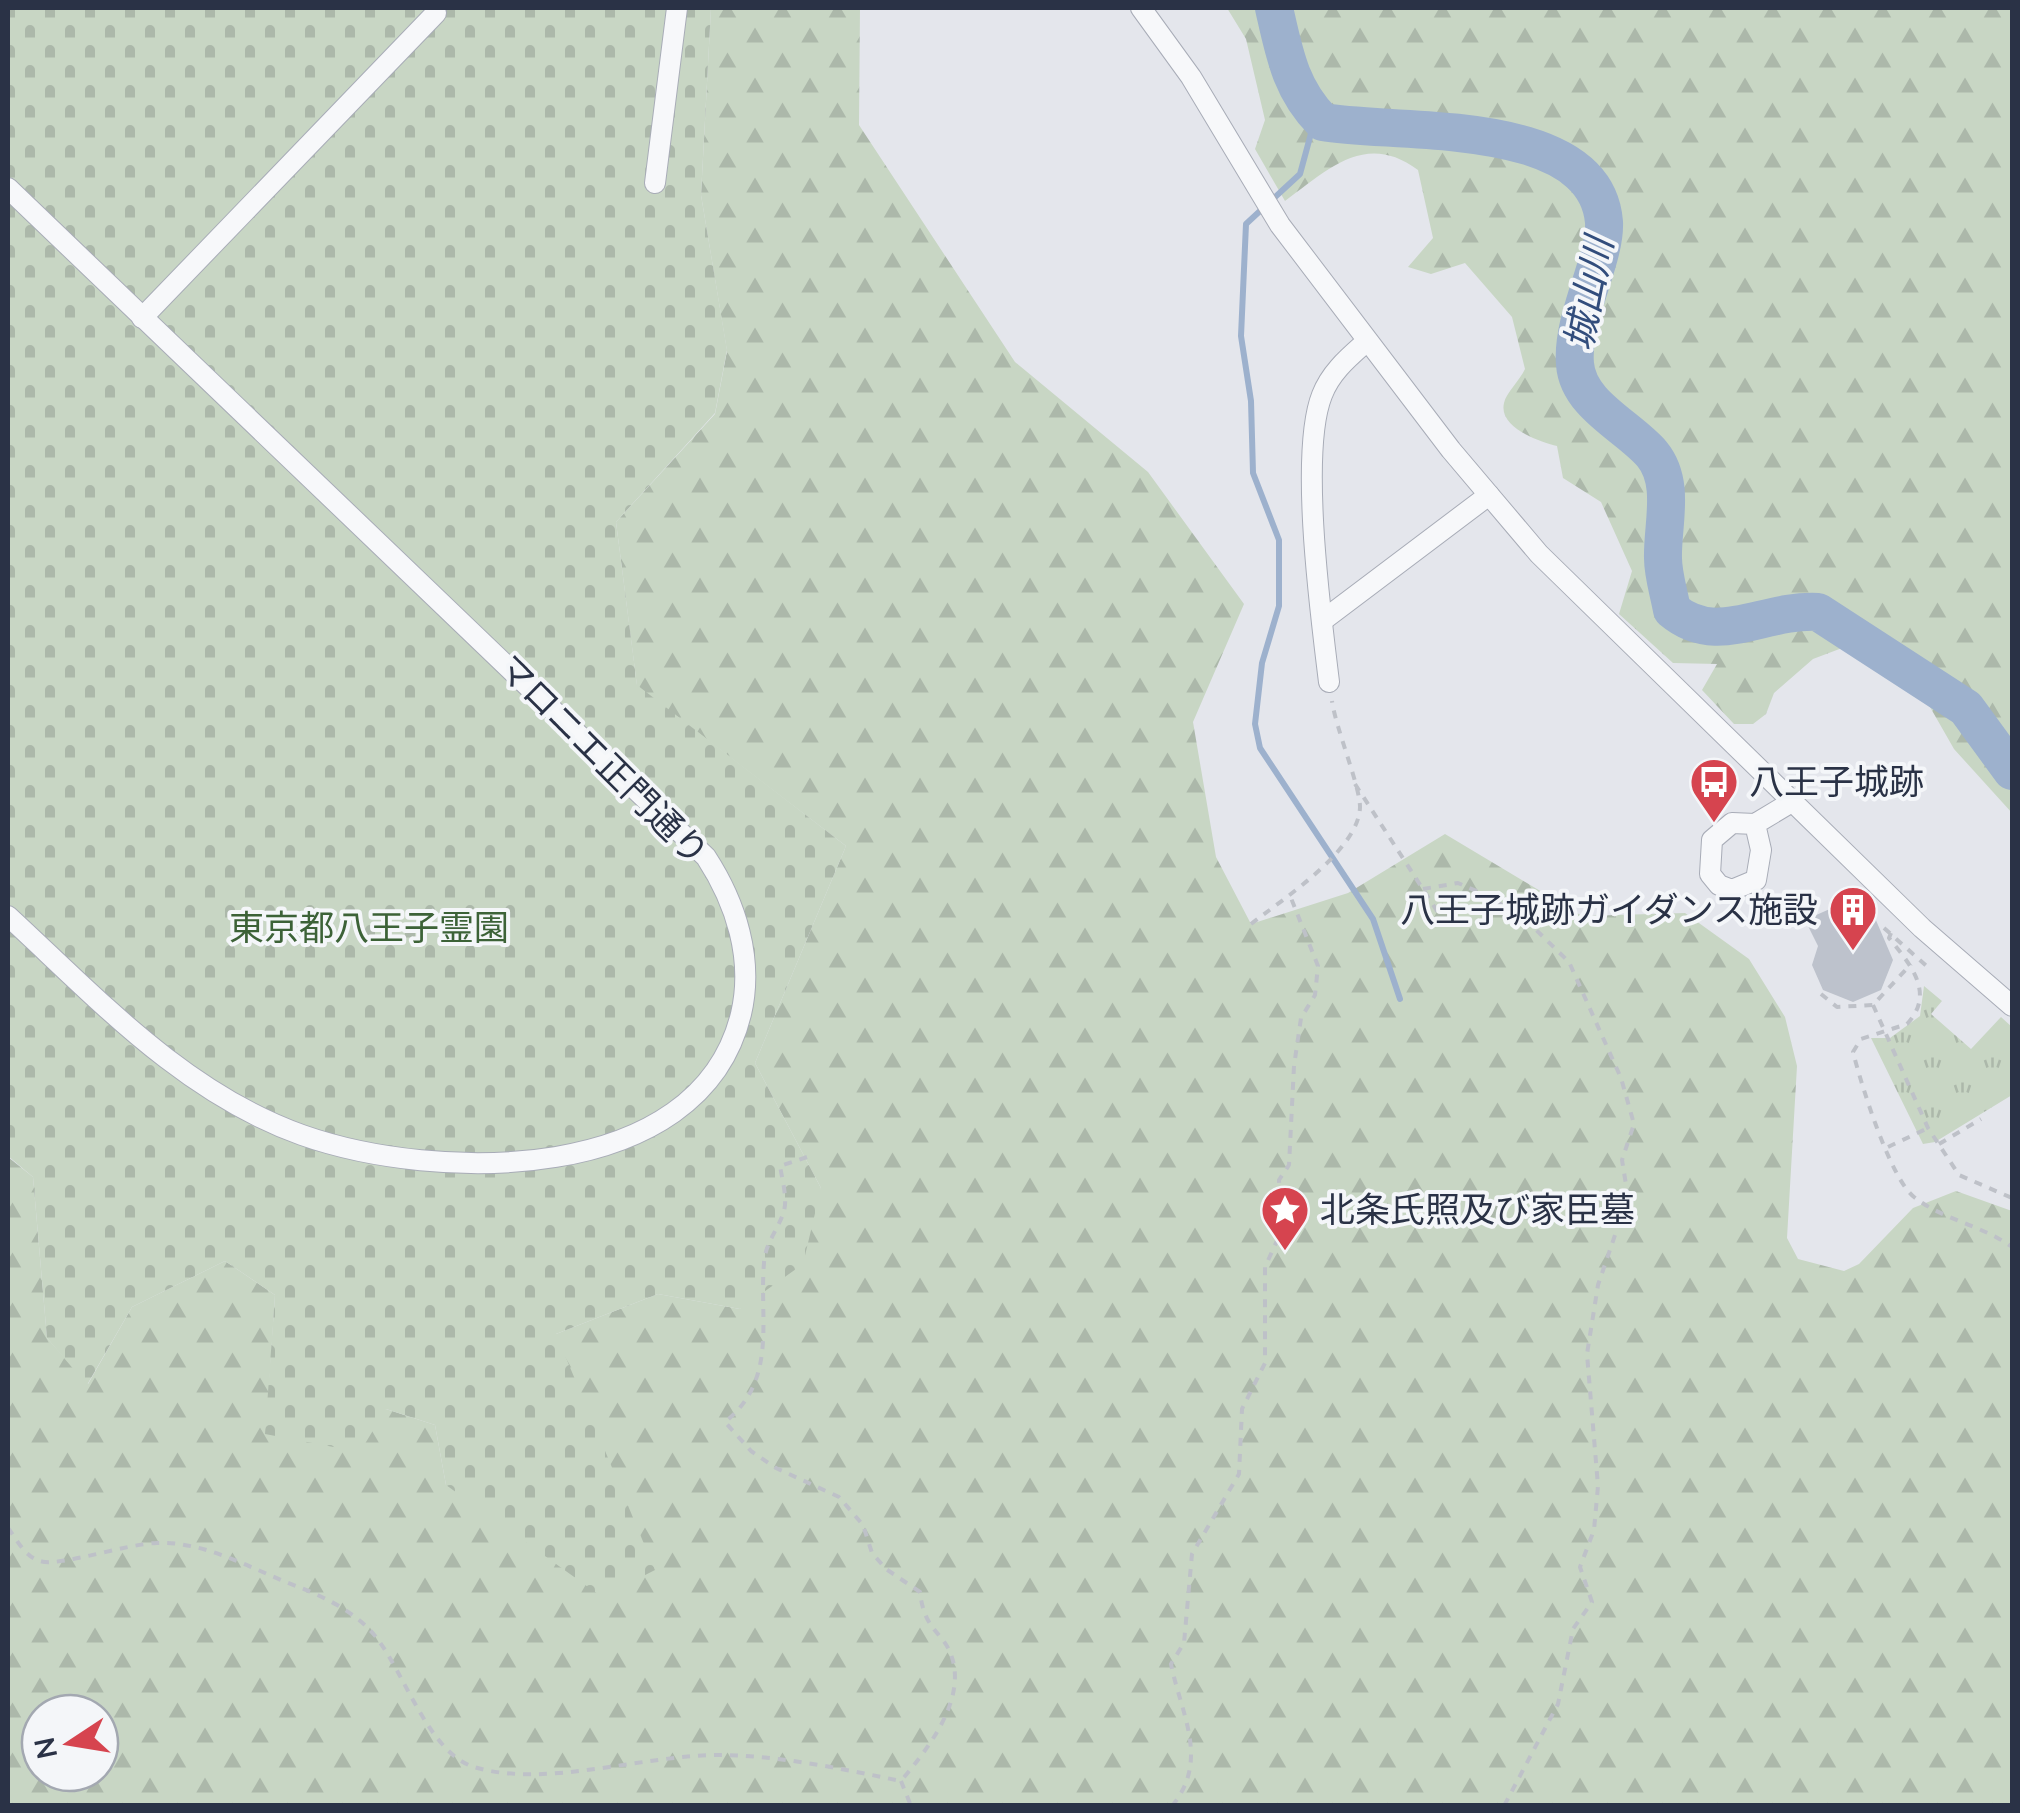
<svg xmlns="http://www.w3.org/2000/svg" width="2020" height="1813" viewBox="0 0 2020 1813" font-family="'Nunito Sans','Noto Sans JP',sans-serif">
  <defs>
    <pattern id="grass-tufts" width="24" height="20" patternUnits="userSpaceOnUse" patternTransform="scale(2.5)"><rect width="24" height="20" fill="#c8d6c4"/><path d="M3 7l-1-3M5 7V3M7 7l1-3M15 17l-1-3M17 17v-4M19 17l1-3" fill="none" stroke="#acb8aa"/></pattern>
    <pattern id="forest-firs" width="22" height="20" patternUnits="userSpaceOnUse" patternTransform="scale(2.5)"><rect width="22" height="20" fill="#c8d6c4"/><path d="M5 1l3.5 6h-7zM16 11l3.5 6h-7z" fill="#acb8aa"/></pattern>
    <pattern id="cemetery-stones" width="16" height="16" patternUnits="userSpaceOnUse" patternTransform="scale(2.5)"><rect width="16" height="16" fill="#c8d6c4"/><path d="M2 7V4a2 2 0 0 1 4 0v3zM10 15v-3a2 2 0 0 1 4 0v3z" fill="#acb8aa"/></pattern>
  </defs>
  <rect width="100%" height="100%" fill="#e4e6ec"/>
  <!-- grass -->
  <path fill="url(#grass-tufts)" d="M 1924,986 L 1942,1001 L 1931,1014 L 1971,1049 L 2001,1017 L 2012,1027 L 2012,1095 L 1935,1142 L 1923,1144 L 1871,1038 L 1890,1038 L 1920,1016 Z"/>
  <!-- forest -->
  <g fill="url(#forest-firs)" fill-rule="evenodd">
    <path d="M 711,8 L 860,8 L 859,125 L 1015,362 L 1148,472 L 1244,604 L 1193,722 L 1216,857 L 1251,924 L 1348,893 L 1445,834 L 1582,916 L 1685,913 L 1749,959 L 1785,1017 L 1797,1066 L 1787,1238 L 1798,1259 L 1844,1271 L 1859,1264 L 1913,1208 L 1956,1191 L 2012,1211 L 2012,1805 L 8,1805 L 8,1157 L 33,1177 L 47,1338 L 88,1384 L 132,1307 L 225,1261 L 275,1295 L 266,1434 L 386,1409 L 435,1425 L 446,1485 L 556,1334 L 658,1294 L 740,1309 L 821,1188 L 755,1063 L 846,846 L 637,686 L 616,522 L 715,414 L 727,351 L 701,195 ZM 40,1713 L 100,1713 L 100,1773 L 40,1773 Z"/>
    <path d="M 1227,8 L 2012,8 L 2012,813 L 1954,749 L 1930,707 L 1850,645 L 1813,659 L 1774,693 L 1766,714 L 1753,724 L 1734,724 L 1702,690 L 1717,664 L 1673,663 L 1619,614 L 1632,571 L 1601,502 L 1563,478 L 1557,446 C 1541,442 1498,428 1504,403 C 1506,393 1520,380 1525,369 L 1512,317 L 1465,263 L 1431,274 L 1408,267 L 1433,238 L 1418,170 C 1366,131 1328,169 1285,201 L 1255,149 L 1265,120 L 1246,39 Z"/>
  </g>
  <!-- cemetery -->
  <path fill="url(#cemetery-stones)" d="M 8,8 L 711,8 L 701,195 L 727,350 L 715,413 L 616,522 L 637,685 L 846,846 L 755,1063 L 821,1188 L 803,1264 L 740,1309 L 658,1294 L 556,1334 L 655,1570 L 602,1597 L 446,1485 L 435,1425 L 386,1409 L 360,1452 L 265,1434 L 275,1295 L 225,1261 L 132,1307 L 87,1385 L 47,1338 L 33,1177 L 8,1156 Z"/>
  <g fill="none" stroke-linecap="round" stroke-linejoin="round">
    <!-- stream -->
    <path stroke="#9db1cd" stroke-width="6" d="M 1316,115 L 1300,174 L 1246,224 L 1241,336 L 1251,401 L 1253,473 L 1279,540 L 1279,606 L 1262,663 L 1255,724 L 1260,748 L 1373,919 L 1400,999"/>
    <!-- river -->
    <path stroke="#9db1cd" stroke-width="38" d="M 1274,8 C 1284,52 1290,89 1323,122 C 1394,135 1595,115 1604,222 C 1606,259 1571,318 1575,364 C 1578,405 1628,426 1652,454 C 1676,483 1662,525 1663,558 C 1663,575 1669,593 1672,610 C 1717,648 1762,609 1818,612 L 1966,708 L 2012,771"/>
  </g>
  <!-- building -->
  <path fill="#bdc2cc" d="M 1841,904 L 1868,927 L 1875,918 L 1893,960 L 1881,990 L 1853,1002 L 1823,990 L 1812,965 L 1818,946 L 1805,920 Z"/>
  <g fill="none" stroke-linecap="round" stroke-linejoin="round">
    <!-- minor casing -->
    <g stroke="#a8acb7" stroke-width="22">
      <g id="minor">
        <path d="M 1141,8 L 1191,77 L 1280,225 L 1451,450 L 1539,554 L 1922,928 L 2012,1006"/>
        <path d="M 655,183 L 677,8"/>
        <path d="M 8,188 L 706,857 C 736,903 754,959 741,1014 C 699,1187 435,1182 302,1135 C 184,1093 98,999 8,916"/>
        <path d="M 142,318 L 436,13"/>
        <path d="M 1322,621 L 1489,495"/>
        <path d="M 1329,682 C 1321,616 1299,453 1322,395 C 1331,372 1348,358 1366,342"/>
        <path d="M 1755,824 L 1761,850 L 1756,880 L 1732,890 L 1719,885 L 1710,874 L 1712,840 L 1732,823 L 1755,824 L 1790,803"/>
      </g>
    </g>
    <!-- path -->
    <g stroke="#bec1c8" stroke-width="4" stroke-dasharray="8 8" stroke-linecap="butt">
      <path d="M 1355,784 L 1439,914"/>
      <path d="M 1423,889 L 1458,883 L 1488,896 L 1526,920 L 1569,962 L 1621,1078 L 1634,1124 L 1622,1160 L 1628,1197 L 1598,1285 L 1587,1354 L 1598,1486 L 1594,1530 L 1580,1567 L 1592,1602 L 1573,1629 L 1558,1704 L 1504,1806"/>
      <path d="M 1251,924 C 1283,899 1359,850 1360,807 C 1360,786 1336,729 1332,701"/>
      <path d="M 1884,928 L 1931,970"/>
      <path d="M 1891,933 L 1889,938 C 1910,964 1936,993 1907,1024 L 1861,1039 L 1853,1052 C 1861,1084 1890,1178 1914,1197 C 1943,1220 1982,1225 2012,1247"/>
      <path d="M 1821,994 L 1837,1007 L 1873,1005 L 1911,964"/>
      <path d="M 1873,1005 L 1928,1128 L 1959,1175 L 2012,1198"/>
      <path d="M 1939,1144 L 1981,1119"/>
      <path d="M 1888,1147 L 1928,1128"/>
      <path d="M 807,1157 L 780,1166 C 782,1178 786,1193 785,1205 C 783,1224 765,1241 764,1263 C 759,1319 778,1380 725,1422 L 751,1451 L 776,1468 L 839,1497 L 863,1525 L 872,1553 L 886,1569 L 920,1592 C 925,1635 945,1630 953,1661 C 964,1704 926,1751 901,1781"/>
      <path d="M 8,1528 C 18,1541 26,1560 45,1562 C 68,1564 127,1544 157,1543 C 207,1541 255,1571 301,1588 C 327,1598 358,1614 376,1637 C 405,1674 429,1753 474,1767 C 546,1789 645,1754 722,1755 C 783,1756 842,1769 901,1781"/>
      <path d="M 901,1781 L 911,1806"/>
      <path d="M 1172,1806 C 1210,1760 1181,1714 1171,1664 L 1184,1643 L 1192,1554 L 1239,1474 L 1242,1409 L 1265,1363 L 1265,1267 L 1281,1232 L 1279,1180 L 1289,1165 L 1294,1066 L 1301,1018 L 1315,995 L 1318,966 L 1289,893"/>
    </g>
    <!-- minor -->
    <use href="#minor" stroke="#f7f8fa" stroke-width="20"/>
  </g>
  <!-- icons -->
  <defs>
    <g id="bus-pin" transform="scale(2.5)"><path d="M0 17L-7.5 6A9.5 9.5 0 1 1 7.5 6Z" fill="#d6444f" stroke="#f4f6f9"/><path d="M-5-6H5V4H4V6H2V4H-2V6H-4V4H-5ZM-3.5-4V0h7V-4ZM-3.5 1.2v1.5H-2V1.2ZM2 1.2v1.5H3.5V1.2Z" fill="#fff"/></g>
    <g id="building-pin" transform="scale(2.5)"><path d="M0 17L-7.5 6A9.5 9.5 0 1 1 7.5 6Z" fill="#d6444f" stroke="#f4f6f9"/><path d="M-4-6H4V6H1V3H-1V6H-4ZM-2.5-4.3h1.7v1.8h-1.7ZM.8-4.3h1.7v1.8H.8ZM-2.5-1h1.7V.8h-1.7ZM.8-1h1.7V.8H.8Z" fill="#fff"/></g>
    <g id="sight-pin" transform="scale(2.5)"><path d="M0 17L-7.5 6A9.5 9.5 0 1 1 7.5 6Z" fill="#d6444f" stroke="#f4f6f9"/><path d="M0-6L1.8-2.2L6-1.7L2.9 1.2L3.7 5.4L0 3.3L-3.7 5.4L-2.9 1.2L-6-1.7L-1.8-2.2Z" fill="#fff"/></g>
  </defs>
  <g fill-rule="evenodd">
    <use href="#bus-pin" x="1714" y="782"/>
    <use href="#building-pin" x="1853" y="910"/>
    <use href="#sight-pin" x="1285" y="1210"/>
  </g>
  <g text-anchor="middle" stroke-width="8" stroke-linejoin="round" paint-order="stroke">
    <!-- street labels -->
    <g font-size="35" fill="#2a3246" stroke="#f4f6f9">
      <text transform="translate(603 760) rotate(45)" y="12">マロニエ正門通り</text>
    </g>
    <!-- poi labels -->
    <g font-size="35" fill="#2a3246" stroke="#f4f6f9" text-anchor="start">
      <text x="1749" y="794">八王子城跡</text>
      <text x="1818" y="922" text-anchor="end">八王子城跡ガイダンス施設</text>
      <text x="1320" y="1222">北条氏照及び家臣墓</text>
    </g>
    <!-- park labels -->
    <g font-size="35" fill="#3c6237" stroke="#f4f6f9">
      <text x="369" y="940">東京都八王子霊園</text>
    </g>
    <!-- water labels -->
    <g font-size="38" font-style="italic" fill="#324d7c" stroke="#f4f6f9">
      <text transform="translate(1589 294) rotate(-79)" y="13">城山川</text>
    </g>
  </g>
  <!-- border -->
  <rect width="2020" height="1813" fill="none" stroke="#2a3246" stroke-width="20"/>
  <!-- north arrow -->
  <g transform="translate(70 1743) rotate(258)"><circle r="48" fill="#f4f6f9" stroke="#a3a8b1" stroke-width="2.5"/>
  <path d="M0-8L18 38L0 25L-18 38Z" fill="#d6444f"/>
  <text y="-15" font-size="28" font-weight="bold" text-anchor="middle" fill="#2a3246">N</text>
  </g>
</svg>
